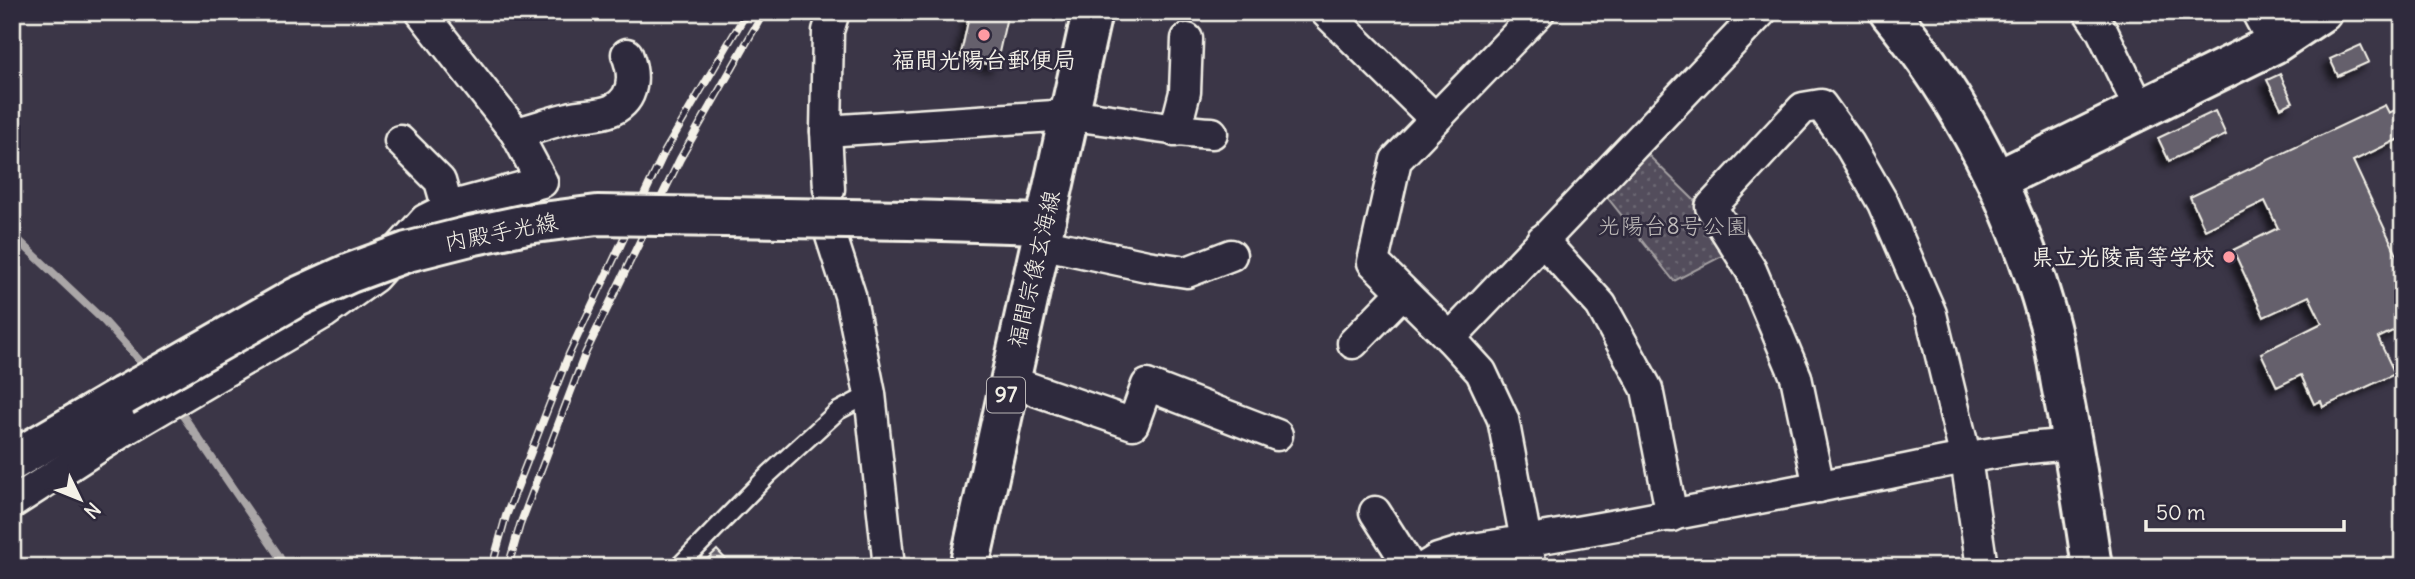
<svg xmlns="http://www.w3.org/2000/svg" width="2415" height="579" viewBox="0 0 2415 579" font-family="Delius,'Klee One',sans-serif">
  <defs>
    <pattern id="park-dots" width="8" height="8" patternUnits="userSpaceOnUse" patternTransform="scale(1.75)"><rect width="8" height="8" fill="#534e5c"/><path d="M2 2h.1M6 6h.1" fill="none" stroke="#6c6873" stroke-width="1.8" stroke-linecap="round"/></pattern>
    <filter id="shadow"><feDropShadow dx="-6" dy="6" stdDeviation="3.5" flood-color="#0009"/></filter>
  </defs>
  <rect width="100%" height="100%" fill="#3b3647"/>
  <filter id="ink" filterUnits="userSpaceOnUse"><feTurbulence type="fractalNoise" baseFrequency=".0143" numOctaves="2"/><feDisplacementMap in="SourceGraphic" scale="14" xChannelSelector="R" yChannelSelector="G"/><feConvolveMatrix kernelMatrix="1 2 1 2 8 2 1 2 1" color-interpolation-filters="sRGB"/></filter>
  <g filter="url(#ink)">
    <!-- park -->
    <path fill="url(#park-dots)" stroke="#a4a0a2" stroke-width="2" d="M 1642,149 L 1698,204 L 1730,252 L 1674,281 L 1603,192 Z"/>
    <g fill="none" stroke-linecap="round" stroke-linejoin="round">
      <!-- stream -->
      <g stroke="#aaa6a7" stroke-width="8">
        <path d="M 12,234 L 104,321 L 147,369"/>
        <path d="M 177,407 L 279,556 L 284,567"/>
      </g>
    </g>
    <!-- building -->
    <g fill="#65616c" stroke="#f4f1e8" stroke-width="2" filter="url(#shadow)">
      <path d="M 970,12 L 1008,12 L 996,66 L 960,58 Z"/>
      <path d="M 2361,45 L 2369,62 L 2338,76 L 2330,59 Z"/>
      <path d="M 2280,74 L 2293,102 L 2281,108 L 2267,80 Z"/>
      <path d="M 2385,105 L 2389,113 L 2399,108 L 2403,117 L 2403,137 L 2353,161 L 2403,268 L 2403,326 L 2378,338 L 2395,374 L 2323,407 L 2321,401 L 2314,404 L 2301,375 L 2277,387 L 2261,353 L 2322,323 L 2309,296 L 2264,317 L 2233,250 L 2278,228 L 2265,201 L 2205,230 L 2190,197 Z"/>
      <path d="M 2215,111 L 2226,135 L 2169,161 L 2158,138 Z"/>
      <path d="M 717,550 L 733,567 L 699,567 Z"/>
    </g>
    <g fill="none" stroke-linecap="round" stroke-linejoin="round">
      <!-- service casing -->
      <g stroke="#f4f1e8" stroke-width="21">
        <path id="service" d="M 678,567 L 769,474 L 838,411 L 870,394"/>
      </g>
      <!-- minor casing -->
      <g stroke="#f4f1e8" stroke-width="35">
        <g id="minor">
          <path d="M 1326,12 L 1435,119"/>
          <path d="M 2089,12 L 2102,31 L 2140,109"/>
          <path d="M 2257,12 L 2274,44"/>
          <path d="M 826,131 L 1069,115 C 1117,119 1164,131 1212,133"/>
          <path d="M 1175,131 L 1185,92 L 1187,39"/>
          <path d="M 516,133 C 534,129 551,122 569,118 C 582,114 599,116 612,110 C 635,99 635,75 627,54"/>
          <path d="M 400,141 L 440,181 L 448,209"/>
          <path d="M 829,189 L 826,131 L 828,31 L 834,12"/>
          <path d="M 831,236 L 850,295 L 870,394 L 889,567"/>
          <path d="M 1542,240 L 1601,305 L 1647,389 L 1672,516"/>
          <path d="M 1040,243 L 1147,266 L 1187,272 L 1231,255"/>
          <path d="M 1450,338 L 1761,12"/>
          <path d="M 1353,343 L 1403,292"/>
          <path d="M 1009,381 L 1133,424 L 1147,385 L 1277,435"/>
          <path d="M 1819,487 L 1796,377 L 1751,270 L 1711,207 L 1803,108 L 1821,105 L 1849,144 L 1883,203 L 1931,314 L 1966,459 L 1982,567"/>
          <path d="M 12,503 L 128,428 L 324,313 L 374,277 L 425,220 L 453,206 L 542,182 L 516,133 L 421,12"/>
          <path d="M 1375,512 L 1410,567"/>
          <path d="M 1425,567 L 1438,559 L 1467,550 C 1598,530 1728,504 1858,479 C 1926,467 2005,446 2073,445"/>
          <path d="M 1531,567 L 1503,419 L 1481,372 L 1450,338 L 1373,262 L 1396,160 L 1539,12"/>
        </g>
      </g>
      <!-- tertiary casing -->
      <g stroke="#f4f1e8" stroke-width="44">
        <g id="tertiary">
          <path d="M 1889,12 C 1962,100 2016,206 2047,316 C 2054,338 2057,361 2061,384 C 2073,444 2083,505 2092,567"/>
          <path d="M 1997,180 L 2274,44 L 2322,12"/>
        </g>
      </g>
      <!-- secondary casing -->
      <g stroke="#f4f1e8" stroke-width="44">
        <g id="secondary">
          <path d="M 909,220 L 1044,224"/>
          <path d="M 12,461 L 123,396"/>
        </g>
      </g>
      <!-- primary casing -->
      <g stroke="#f4f1e8" stroke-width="44">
        <path id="primary" d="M 969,567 L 1092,12"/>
      </g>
      <!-- service -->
      <use href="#service" stroke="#2f2a3d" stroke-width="16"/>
      <!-- minor -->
      <use href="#minor" stroke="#2f2a3d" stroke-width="30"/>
      <!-- tertiary -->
      <use href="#tertiary" stroke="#2f2a3d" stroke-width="38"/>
      <!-- secondary -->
      <use href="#secondary" stroke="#2f2a3d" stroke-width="38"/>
      <!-- primary -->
      <use href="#primary" stroke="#2f2a3d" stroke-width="38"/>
      <!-- rail casing -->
      <g stroke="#f4f1e8" stroke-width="8">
        <g id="rail">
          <path d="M 492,567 L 506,516 L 569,354 L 665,151 L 747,12"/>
          <path d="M 508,567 L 520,525 L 585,354 L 680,159 L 764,12"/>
        </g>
      </g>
      <!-- rail -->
      <use href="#rail" stroke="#2f2a3d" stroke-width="5" stroke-dasharray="16" stroke-linecap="butt"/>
      <!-- secondary-bridge casing -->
      <g stroke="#f4f1e8" stroke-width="44" stroke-linecap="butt">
        <path id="secondary-bridge" d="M 123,396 L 297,297 L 350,273 L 407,252 L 470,236 L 527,224 L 597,215 L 909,220"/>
      </g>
      <!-- secondary-bridge -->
      <use href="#secondary-bridge" stroke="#2f2a3d" stroke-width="38"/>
    </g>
  </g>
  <!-- markers -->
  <g fill="#ff9aa2" stroke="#2f2a3d" stroke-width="2.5">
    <circle cx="984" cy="35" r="7"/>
    <circle cx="2229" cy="257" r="7"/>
  </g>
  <g text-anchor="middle" stroke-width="5" stroke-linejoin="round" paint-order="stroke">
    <!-- shield labels -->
    <rect fill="#2f2a3d" stroke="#b9b5b5" stroke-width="2" x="987" y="377.5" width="38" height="35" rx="5"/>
    <g font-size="21" font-weight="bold" fill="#f4f1e8">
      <text x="1006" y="402">97</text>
    </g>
    <!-- poi labels -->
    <g font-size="23" font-weight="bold" fill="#f4f1e8" stroke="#2f2a3d">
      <text x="984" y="68">福間光陽台郵便局</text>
      <text x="2215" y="265" text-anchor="end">県立光陵高等学校</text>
    </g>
    <!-- park labels -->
    <g font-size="23" fill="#bcb8b7" stroke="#2f2a3d">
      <text x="1673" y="234">光陽台8号公園</text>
    </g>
    <!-- street labels -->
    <g font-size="23" fill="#f4f1e8" stroke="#2f2a3d">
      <text transform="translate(501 232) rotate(-11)" y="8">内殿手光線</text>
      <text transform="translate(1034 269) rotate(-77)" y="8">福間宗像玄海線</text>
    </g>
  </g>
  <!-- margin -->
  <rect width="2415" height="579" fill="none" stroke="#2f2a3d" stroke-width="42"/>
  <rect x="21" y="21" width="2373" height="537" fill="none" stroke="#f4f1e8" stroke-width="2.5" filter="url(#ink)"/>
  <!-- north arrow -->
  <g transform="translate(80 499) rotate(133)" stroke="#2f2a3d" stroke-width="5" paint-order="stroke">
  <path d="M0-5L12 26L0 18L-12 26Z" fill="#f4f1e8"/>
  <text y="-10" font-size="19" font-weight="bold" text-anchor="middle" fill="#f4f1e8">N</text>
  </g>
  <!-- scale -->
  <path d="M2146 520v10h198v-10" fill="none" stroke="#f4f1e8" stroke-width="3.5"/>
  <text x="2156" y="520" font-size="21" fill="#f4f1e8" stroke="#2f2a3d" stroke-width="5" paint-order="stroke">50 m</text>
</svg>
